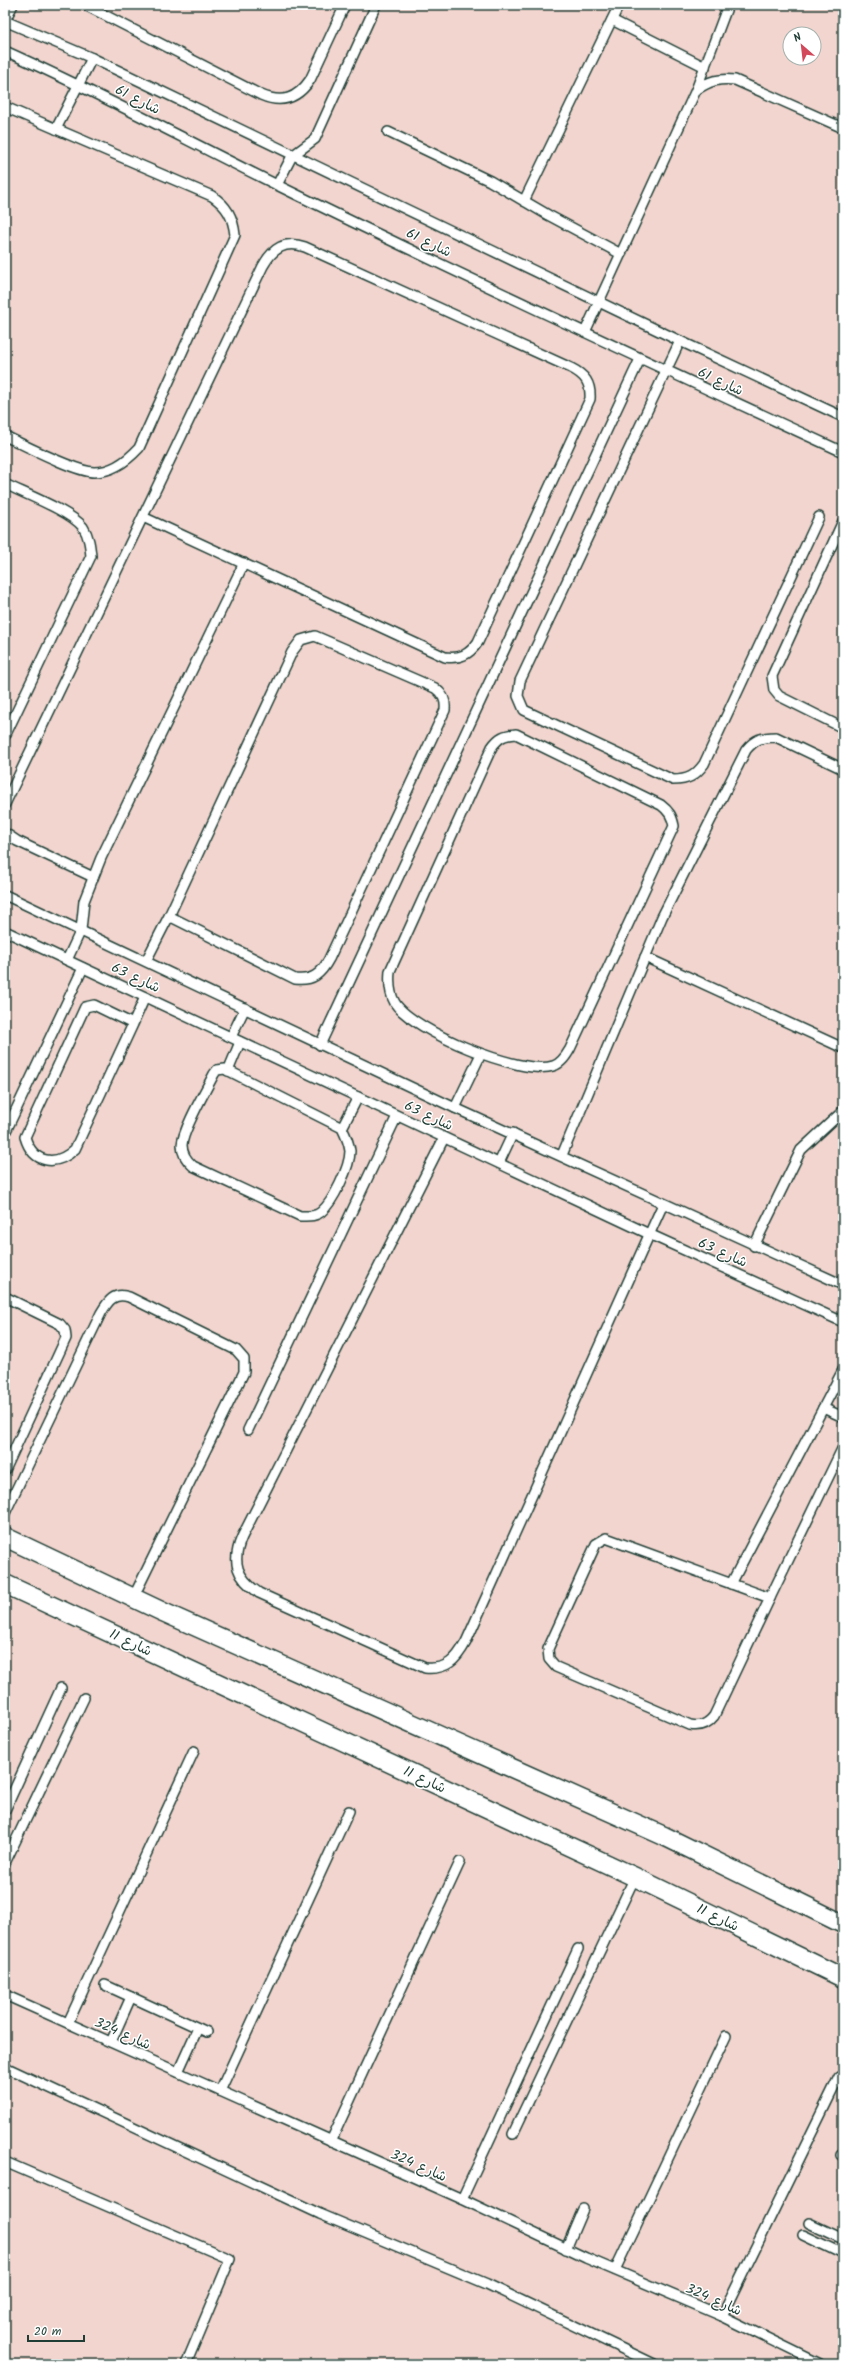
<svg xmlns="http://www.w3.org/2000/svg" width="848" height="2369" viewBox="0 0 848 2369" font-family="Kalam,'Playpen Sans Arabic',sans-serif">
  <rect width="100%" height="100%" fill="#f7e6e2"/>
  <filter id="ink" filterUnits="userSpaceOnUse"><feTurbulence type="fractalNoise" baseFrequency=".025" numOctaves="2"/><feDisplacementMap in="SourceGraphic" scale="8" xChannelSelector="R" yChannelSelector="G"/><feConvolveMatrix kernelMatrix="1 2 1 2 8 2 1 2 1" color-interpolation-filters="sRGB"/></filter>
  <g filter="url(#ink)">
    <!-- built -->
    <path fill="#f2d5ce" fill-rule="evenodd" d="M 5,5 L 843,5 L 843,2364 L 5,2364 ZM 790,34 L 814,34 L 814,58 L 790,58 Z"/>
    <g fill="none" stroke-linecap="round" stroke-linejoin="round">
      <!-- lane casing -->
      <g stroke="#1f3d34" stroke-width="12">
        <g id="lane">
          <path d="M 85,5 L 261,95 C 282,104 297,99 310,80 L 345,5"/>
          <path d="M 5,20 L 13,5"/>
          <path d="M 612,20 L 705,67"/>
          <path d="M 5,21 L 92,58 L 680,341 L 843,417"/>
          <path d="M 5,51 C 97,92 186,140 277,185 C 464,277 654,365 843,452"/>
          <path d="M 696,90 C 709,81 719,78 735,80 L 843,128"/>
          <path d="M 5,107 L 212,196 C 227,206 233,217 235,235 L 139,448 C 127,461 113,472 94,472 C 76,472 24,445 5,436"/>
          <path d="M 56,129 L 92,58"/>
          <path d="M 388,132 L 490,181 L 548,215 L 621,254"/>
          <path d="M 277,185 L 292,156 L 315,139 L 376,5"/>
          <path d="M 524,201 L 619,5"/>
          <path d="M 585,332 L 696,90 L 728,5"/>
          <path d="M 680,341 L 520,681 L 518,696 L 524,710 L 673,780 C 688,780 695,776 704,764 L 819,517"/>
          <path d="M 5,484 C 25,494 70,511 83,527 C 89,536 90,546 91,556 L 5,736"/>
          <path d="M 843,521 L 772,676 L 774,690 L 779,696 L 843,728"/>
          <path d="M 516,734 L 661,805 C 669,811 672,816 674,826 L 570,1049 C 566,1056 561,1064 553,1066 C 521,1076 413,1031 395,1003 C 389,993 389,982 390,971 L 492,747 C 499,737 504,735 516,734 Z"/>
          <path d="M 5,804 L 263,266 C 273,248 285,240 305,247 L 571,368 C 585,375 591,383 590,399 L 478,642 C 469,655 460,659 445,657 L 143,517"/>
          <path d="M 5,833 L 17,841 L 93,877"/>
          <path d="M 5,895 L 455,1108 L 843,1285"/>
          <path d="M 5,931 L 649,1234 L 843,1322"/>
          <path d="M 645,957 L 843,1048"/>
          <path d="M 67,960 L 81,930 L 84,901 L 101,858 L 244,563"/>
          <path d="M 146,961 L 169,916 L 295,979 C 313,981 321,974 329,959 L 445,710 C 446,700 443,694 435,688 L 315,636 L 301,640 L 292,652 L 169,916"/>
          <path d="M 133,1024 L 75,1149 C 56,1167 33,1164 25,1137 L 85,1007 L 94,1005 L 133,1024 L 145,997"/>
          <path d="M 231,1037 L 245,1008"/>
          <path d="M 320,1045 L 640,359"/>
          <path d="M 225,1069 L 342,1128 C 346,1136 349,1143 350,1151 C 350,1167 333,1202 321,1212 C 315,1217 308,1216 300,1216 L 193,1166 C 186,1160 182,1154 182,1145 C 183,1129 206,1090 214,1074 L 217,1070 Z"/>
          <path d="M 228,1071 L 240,1042"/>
          <path d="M 455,1108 L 481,1054"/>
          <path d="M 342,1128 L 358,1097"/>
          <path d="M 5,1133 L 83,968"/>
          <path d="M 444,1138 L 242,1537 C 231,1562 237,1578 259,1593 L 425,1668 C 447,1670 456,1660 466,1642 L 663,1204"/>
          <path d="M 562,1155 L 662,917 L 746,750 C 755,739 762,737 776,737 L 843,769"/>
          <path d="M 499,1163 L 513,1133"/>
          <path d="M 754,1246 L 801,1150 L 843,1111"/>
          <path d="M 5,1297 L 60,1324 L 65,1330 L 66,1338 L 5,1470"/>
          <path d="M 823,1408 L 843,1417"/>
          <path d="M 248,1430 L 397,1116"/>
          <path d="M 5,1513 L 101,1313 C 108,1301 114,1292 129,1297 L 236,1350 L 244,1359 L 244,1372 L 133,1598"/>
          <path d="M 606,1538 L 770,1598 L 714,1716 C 707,1725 700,1727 690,1725 L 556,1667 L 549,1659 L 548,1649 L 596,1544 Z"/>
          <path d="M 731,1584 L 843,1370"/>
          <path d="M 770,1598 L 843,1447"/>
          <path d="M 5,1810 L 61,1688"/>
          <path d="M 5,1863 L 84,1698"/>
          <path d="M 105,1985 L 207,2032"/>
          <path d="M 5,1995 L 462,2199 L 586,2258 L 722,2316 L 820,2364"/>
          <path d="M 68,2023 L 194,1751"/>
          <path d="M 111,2042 L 131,1997"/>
          <path d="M 5,2067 L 320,2214 L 487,2284 L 654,2364"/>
          <path d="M 178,2072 L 198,2028"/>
          <path d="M 220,2091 L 349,1811"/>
          <path d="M 513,2134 L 635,1877"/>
          <path d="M 331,2141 L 460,1862"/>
          <path d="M 841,2155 L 843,2156"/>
          <path d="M 5,2162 L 230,2259 L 186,2364"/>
          <path d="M 462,2199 L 578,1949"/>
          <path d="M 809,2223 L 843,2239"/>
          <path d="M 803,2235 L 843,2254"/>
          <path d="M 566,2249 L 583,2209"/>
          <path d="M 615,2270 L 726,2036"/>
          <path d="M 722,2316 L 839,2077"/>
        </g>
      </g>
      <!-- street casing -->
      <g stroke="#1f3d34" stroke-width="21">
        <g id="street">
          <path d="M 5,1537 L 163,1612 L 664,1836 L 843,1924"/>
          <path d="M 5,1584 L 635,1877 L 843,1978"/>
        </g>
      </g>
      <!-- lane -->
      <use href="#lane" stroke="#fff" stroke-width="9"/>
      <!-- street -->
      <use href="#street" stroke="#fff" stroke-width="18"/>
    </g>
  </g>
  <g text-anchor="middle" stroke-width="3" stroke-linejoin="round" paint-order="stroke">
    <!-- street labels -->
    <g font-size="14" fill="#1f3d34" stroke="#fff">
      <text transform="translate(138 99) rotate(27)" y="5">شارع 61</text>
      <text transform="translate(429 242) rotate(26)" y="5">شارع 61</text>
      <text transform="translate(721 381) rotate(25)" y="5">شارع 61</text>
      <text transform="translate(136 977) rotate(25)" y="5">شارع 63</text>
      <text transform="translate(429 1115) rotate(25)" y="5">شارع 63</text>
      <text transform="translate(723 1252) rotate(24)" y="5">شارع 63</text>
      <text transform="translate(131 1642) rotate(25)" y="5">شارع 11</text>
      <text transform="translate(425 1779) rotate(25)" y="5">شارع 11</text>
      <text transform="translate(718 1917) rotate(26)" y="5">شارع 11</text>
      <text transform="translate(123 2033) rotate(24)" y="5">شارع 324</text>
      <text transform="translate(419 2165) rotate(24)" y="5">شارع 324</text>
      <text transform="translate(714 2299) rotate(24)" y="5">شارع 324</text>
    </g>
  </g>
  <!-- margin -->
  <rect width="848" height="2369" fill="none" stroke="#fff" stroke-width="20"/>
  <rect x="10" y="10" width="828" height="2349" fill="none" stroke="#1f3d34" stroke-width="1.5" filter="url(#ink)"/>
  <!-- north arrow -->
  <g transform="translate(802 46) rotate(332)"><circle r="19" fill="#ffffff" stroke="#a5b1ae"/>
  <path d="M0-3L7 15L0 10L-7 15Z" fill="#d1495b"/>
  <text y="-6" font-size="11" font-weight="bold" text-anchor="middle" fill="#1f3d34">N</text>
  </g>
  <!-- scale -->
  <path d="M28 2335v6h56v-6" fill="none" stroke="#1f3d34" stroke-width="2"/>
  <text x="34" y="2335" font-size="12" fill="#1f3d34" stroke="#ffffff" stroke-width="3" paint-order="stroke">20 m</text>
</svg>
